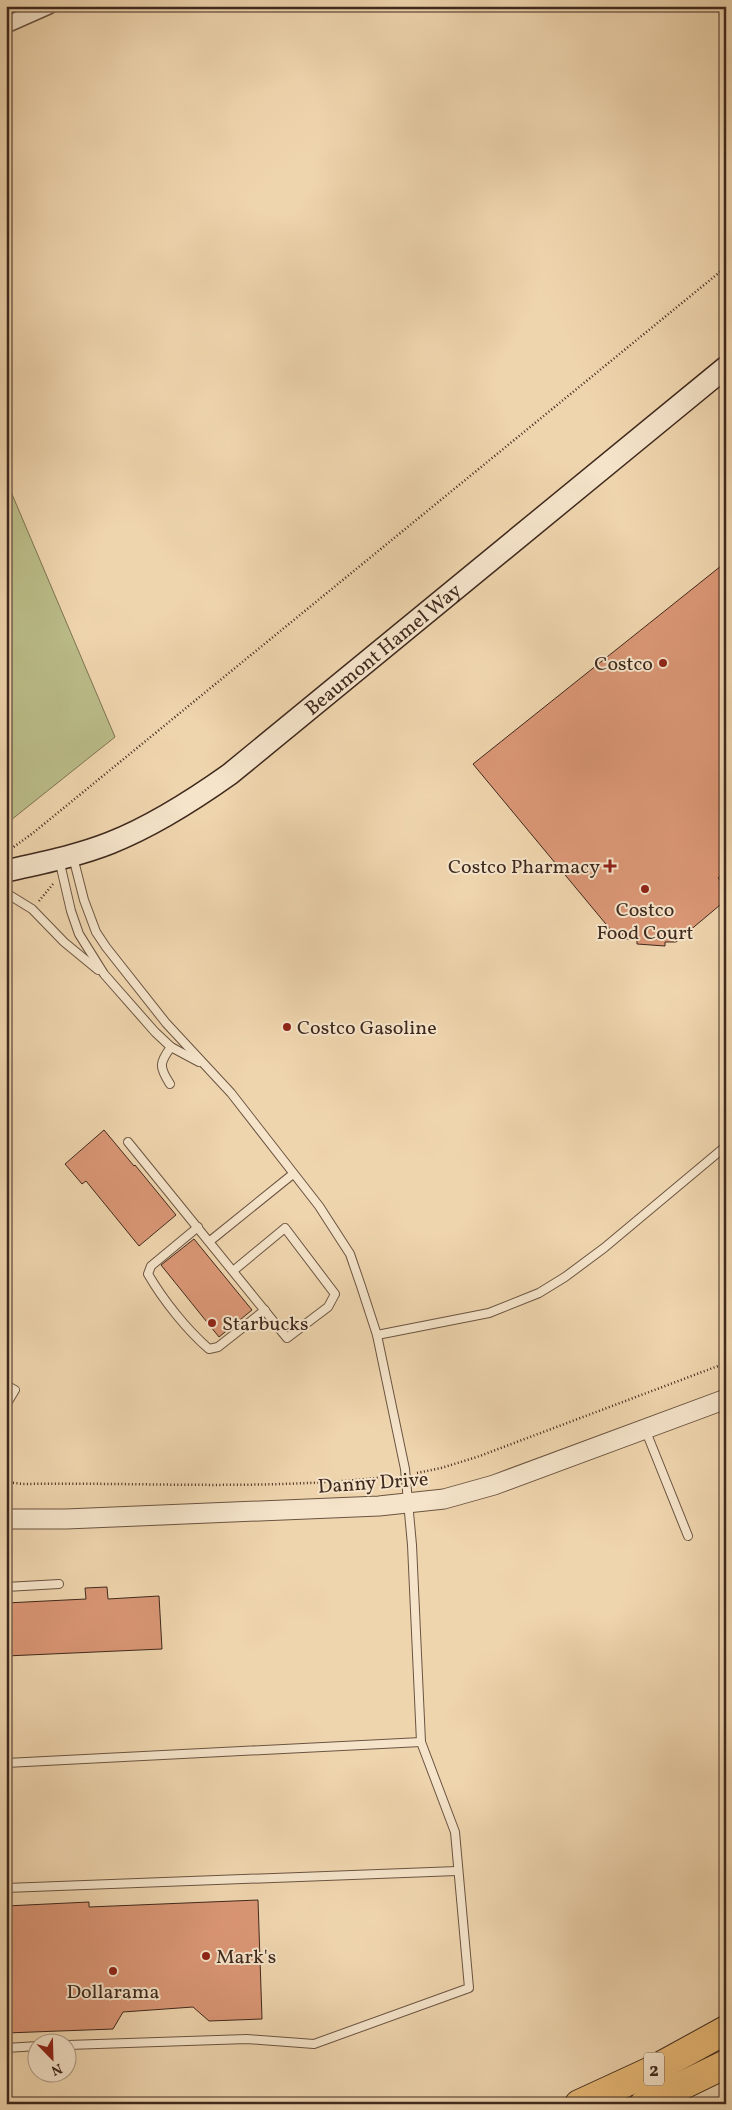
<svg xmlns="http://www.w3.org/2000/svg" width="732" height="2110" viewBox="0 0 732 2110" font-family="Vollkorn,serif">
  <rect width="100%" height="100%" fill="#efd5ae"/>
  <filter id="stains"><feTurbulence type="fractalNoise" baseFrequency=".004" numOctaves="4"/><feColorMatrix values="0 0 0 0 .2 0 0 0 0 .09 0 0 0 0 .02 0 0 0 .5 -.17"/></filter>
  <radialGradient id="worn" r=".72"><stop offset=".6" stop-color="#630" stop-opacity="0"/><stop offset="1" stop-color="#630" stop-opacity=".3"/></radialGradient>
  <!-- green -->
  <path fill="#bbbd89" stroke="#7d7353" d="M 6,480 L 115,737 L 6,824 Z"/>
  <!-- building -->
  <g fill="#db9776" stroke="#3f291d">
    <path d="M 726,562 L 726,872 L 718,878 L 726,887 L 726,900 L 676,942 L 665,942 L 665,946 L 637,944 L 637,939 L 626,939 L 620,931 L 615,935 L 473,764 Z"/>
    <path d="M 104,1130 L 134,1166 L 135,1165 L 176,1215 L 139,1246 L 86,1181 L 82,1184 L 65,1164 Z"/>
    <path d="M 194,1239 L 252,1310 L 219,1337 L 161,1265 Z"/>
    <path d="M 107,1587 L 108,1599 L 159,1596 L 162,1649 L 6,1656 L 6,1603 L 86,1599 L 85,1588 Z"/>
    <path d="M 258,1900 L 262,2019 L 209,2021 L 193,2007 L 123,2012 L 113,2029 L 6,2033 L 6,1906 L 89,1902 L 89,1907 Z"/>
  </g>
  <g fill="none" stroke-linecap="round" stroke-linejoin="round">
    <!-- service casing -->
    <g stroke="#6b5441" stroke-width="10">
      <g id="service">
        <path d="M 59,859 L 71,911 L 79,934 L 104,974 L 155,1032 L 171,1047 L 199,1062"/>
        <path d="M 6,893 L 32,909 L 64,942 L 98,970"/>
        <path d="M 170,1084 C 159,1067 159,1063 171,1047"/>
        <path d="M 128,1142 L 287,1338 L 328,1307 L 335,1294 L 285,1228 L 233,1271"/>
        <path d="M 198,1227 L 151,1266 L 148,1274 C 163,1300 187,1330 209,1349 L 218,1347 L 265,1310"/>
        <path d="M 210,1241 L 293,1174"/>
        <path d="M 377,1335 L 489,1313 L 539,1293 L 565,1277 L 604,1248 L 726,1146"/>
        <path d="M 6,1385 L 15,1390 L 6,1405"/>
        <path d="M 645,1429 L 688,1536"/>
        <path d="M 6,1587 L 59,1584"/>
        <path d="M 6,1763 L 421,1742"/>
        <path d="M 6,1888 L 457,1871"/>
        <path d="M 68,2045 L 247,2039 L 314,2044 L 469,1988 L 455,1832 L 421,1742 L 412,1545 L 405,1469 L 377,1335 L 361,1286 L 350,1254 L 319,1206 L 231,1093 L 166,1023 L 106,947 L 96,932 L 84,900 L 73,857"/>
        <path d="M 6,2048 L 38,2046"/>
      </g>
    </g>
    <!-- minor casing -->
    <g stroke="#6b5441" stroke-width="18">
      <path id="minor" d="M 6,25 L 49,6"/>
    </g>
    <!-- tertiary casing -->
    <g stroke="#6b5441" stroke-width="21">
      <path id="tertiary" d="M 6,1519 L 66,1519 L 379,1506 L 444,1499 L 494,1485 L 726,1399"/>
    </g>
    <!-- secondary casing -->
    <g stroke="#3f291d" stroke-width="24">
      <g id="secondary">
        <path id="s1" d="M 6,871 C 41,863 77,856 110,843 C 153,826 192,801 230,774 L 726,367"/>
      </g>
    </g>
    <!-- motorway casing -->
    <g stroke="#3f291d" stroke-width="30">
      <g id="motorway">
        <path d="M 579,2104 L 655,2069 L 726,2030"/>
        <path d="M 644,2104 L 726,2064"/>
      </g>
    </g>
    <!-- path -->
    <g stroke="#3f291d" stroke-width="2.5" stroke-dasharray="1 2.5" stroke-linecap="butt">
      <path d="M 8,851 L 33,833 L 726,267"/>
      <path d="M 39,901 L 53,884"/>
      <path d="M 417,1473 L 441,1468 L 477,1457 L 726,1363"/>
      <path d="M 6,1482 L 23,1484 C 146,1482 271,1491 394,1476"/>
    </g>
    <!-- service -->
    <use href="#service" stroke="#f5e4ca" stroke-width="8"/>
    <!-- minor -->
    <use href="#minor" stroke="#f5e4ca" stroke-width="15"/>
    <!-- tertiary -->
    <use href="#tertiary" stroke="#f5e4ca" stroke-width="19"/>
    <!-- secondary -->
    <use href="#secondary" stroke="#f5e4ca" stroke-width="21"/>
    <!-- motorway -->
    <use href="#motorway" stroke="#e8ba77" stroke-width="28"/>
  </g>
  <!-- markers -->
  <g fill="#8f2418" stroke="#f5e4ca" stroke-width="2">
    <circle cx="663" cy="663" r="5"/>
    <path d="M607.5 858.5h5v5h5v5h-5v5h-5v-5h-5v-5h5z"/>
    <circle cx="645" cy="889" r="5"/>
    <circle cx="287" cy="1027" r="5"/>
    <circle cx="212" cy="1323" r="5"/>
    <circle cx="206" cy="1956" r="5"/>
    <circle cx="113" cy="1971" r="5"/>
  </g>
  <g text-anchor="middle" stroke-width="4" stroke-linejoin="round" paint-order="stroke">
    <!-- shield labels -->
    <rect fill="#f5e4ca" stroke="#766151" stroke-width="1" x="644" y="2052.5" width="20" height="33" rx="4"/>
    <g font-size="19" font-weight="bold" fill="#3f291d">
      <text x="654" y="2076">2</text>
    </g>
    <!-- street labels -->
    <g font-size="20" fill="#3f291d" stroke="#f5e4ca">
      <text dy="7" stroke="none"><textPath href="#s1" startOffset="444">Beaumont Hamel Way</textPath></text>
      <text transform="translate(373 1482) rotate(-4)" y="7">Danny Drive</text>
    </g>
    <!-- poi labels -->
    <g font-size="20" fill="#3f291d" stroke="#f5e4ca" text-anchor="start">
      <text x="653" y="670" text-anchor="end">Costco</text>
      <text x="600" y="873" text-anchor="end">Costco Pharmacy</text>
      <text x="645" y="916" text-anchor="middle">Costco<tspan x="645" dy="23">Food Court</tspan></text>
      <text x="297" y="1034">Costco Gasoline</text>
      <text x="222" y="1330">Starbucks</text>
      <text x="216" y="1963">Mark's</text>
      <text x="113" y="1998" text-anchor="middle">Dollarama</text>
    </g>
  </g>
  <!-- margin -->
  <rect width="732" height="2110" fill="none" stroke="#efd5ae" stroke-width="25"/>
  <rect x="8" y="8" width="717" height="2095" fill="none" stroke="#3f291d" stroke-width="2.5"/>
  <rect x="12" y="12" width="707" height="2085" fill="none" stroke="#3f291d"/>
  <!-- north arrow -->
  <g transform="translate(52 2058) rotate(157)"><circle r="24" fill="#f5e4ca" stroke="#ac9985"/>
  <path d="M0-4L9 19L0 12L-9 19Z" fill="#8f2418"/>
  <text y="-8" font-size="14" font-weight="bold" text-anchor="middle" fill="#3f291d">N</text>
  </g>
  <rect width="100%" height="100%" filter="url(#stains)"/>
  <rect width="100%" height="100%" fill="url(#worn)"/>
</svg>
